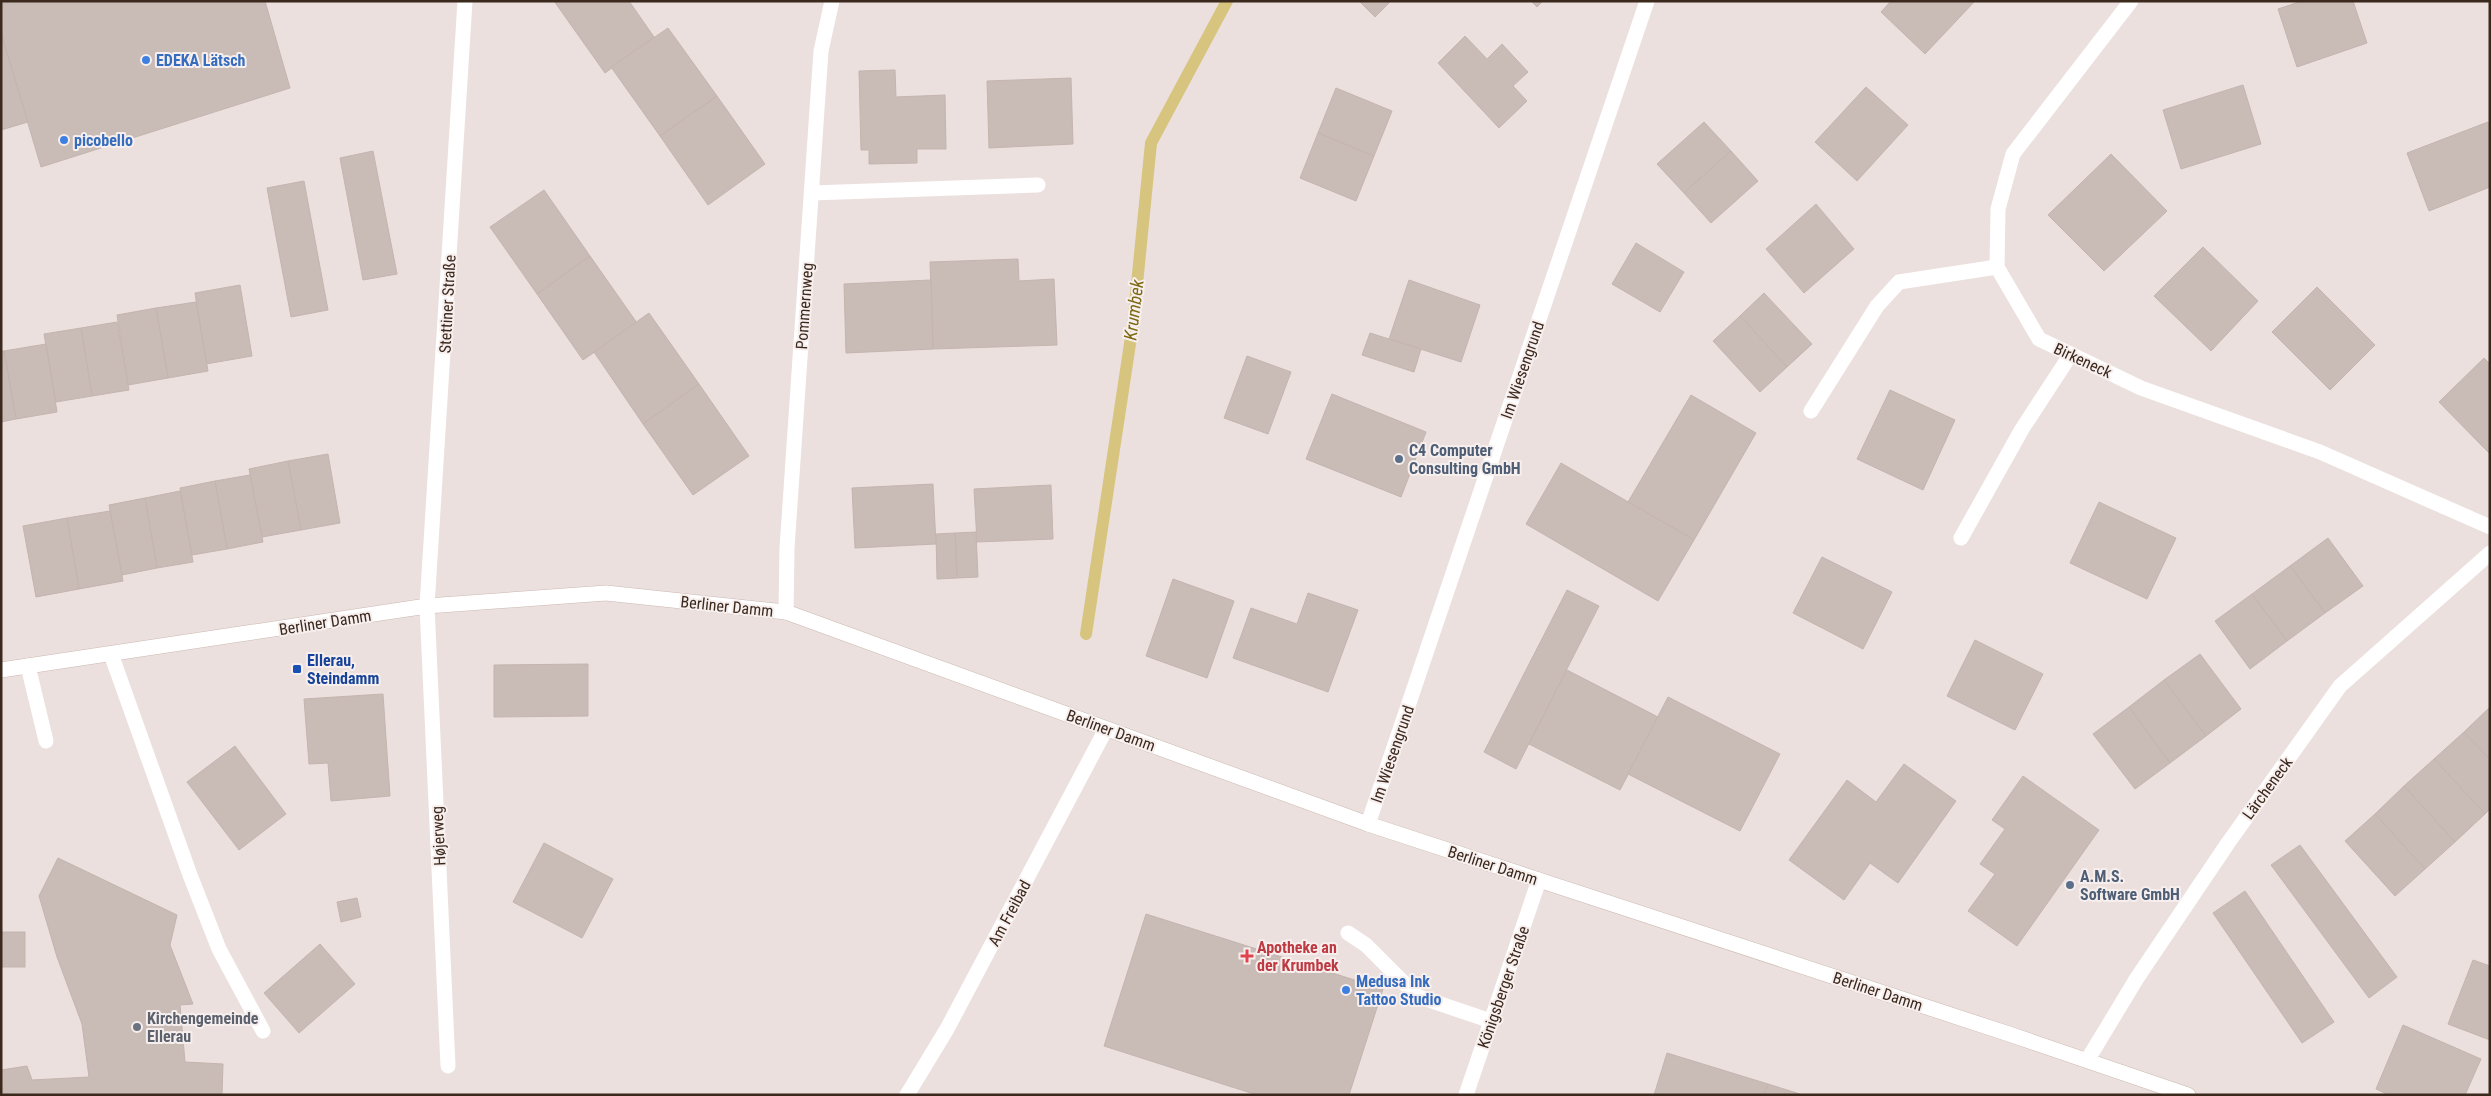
<svg xmlns="http://www.w3.org/2000/svg" width="2491" height="1096" viewBox="0 0 2491 1096" font-family="'Roboto Condensed',sans-serif">
  <rect width="100%" height="100%" fill="#ebe0dd"/>
  <g fill="none" stroke-linecap="round" stroke-linejoin="round">
    <!-- stream -->
    <path stroke="#d7c57f" stroke-width="12" d="M 1086,634 L 1133,324 L 1151,143 L 1227,1"/>
  </g>
  <!-- building -->
  <g fill="#c9bbb6" stroke="#c5b4af">
    <path d="M 1,1 L 265,1 L 290,88 L 41,167 L 1,33 Z"/>
    <path d="M 554,1 L 629,1 L 654,37 L 605,73 Z"/>
    <path d="M 1359,1 L 1391,1 L 1375,17 Z"/>
    <path d="M 1531,1 L 1543,1 L 1537,7 Z"/>
    <path d="M 1891,1 L 1975,1 L 1925,54 L 1881,12 Z"/>
    <path d="M 2302,1 L 2353,1 L 2367,43 L 2297,67 L 2278,9 Z"/>
    <path d="M 668,28 L 717,96 L 660,136 L 611,67 Z"/>
    <path d="M 1,33 L 28,122 L 1,130 Z"/>
    <path d="M 1465,36 L 1487,59 L 1502,44 L 1528,72 L 1513,86 L 1527,101 L 1499,128 L 1438,63 Z"/>
    <path d="M 895,70 L 896,97 L 945,95 L 946,149 L 917,149 L 917,163 L 869,164 L 869,150 L 861,150 L 859,71 Z"/>
    <path d="M 1071,78 L 1073,144 L 989,148 L 987,81 Z"/>
    <path d="M 2243,85 L 2261,144 L 2181,169 L 2163,110 Z"/>
    <path d="M 1866,87 L 1908,125 L 1857,181 L 1815,142 Z"/>
    <path d="M 1336,88 L 1392,111 L 1374,156 L 1318,133 Z"/>
    <path d="M 717,96 L 765,164 L 708,205 L 660,136 Z"/>
    <path d="M 1704,122 L 1731,151 L 1684,193 L 1657,164 Z"/>
    <path d="M 2488,122 L 2490,127 L 2490,187 L 2429,211 L 2407,153 Z"/>
    <path d="M 1318,133 L 1374,156 L 1356,201 L 1300,178 Z"/>
    <path d="M 373,151 L 397,274 L 363,280 L 340,158 Z"/>
    <path d="M 1731,151 L 1758,181 L 1711,223 L 1684,193 Z"/>
    <path d="M 2111,154 L 2167,211 L 2104,271 L 2048,215 Z"/>
    <path d="M 304,181 L 328,310 L 291,317 L 267,188 Z"/>
    <path d="M 544,190 L 590,256 L 537,294 L 490,227 Z"/>
    <path d="M 1816,204 L 1854,249 L 1804,293 L 1766,249 Z"/>
    <path d="M 1636,243 L 1684,272 L 1660,312 L 1612,284 Z"/>
    <path d="M 2203,247 L 2258,301 L 2211,351 L 2154,296 Z"/>
    <path d="M 590,256 L 637,323 L 583,360 L 537,294 Z"/>
    <path d="M 1018,259 L 1019,281 L 1054,279 L 1057,345 L 933,349 L 930,262 Z"/>
    <path d="M 931,280 L 933,349 L 846,353 L 844,284 Z"/>
    <path d="M 1409,280 L 1480,305 L 1461,362 L 1389,339 Z"/>
    <path d="M 240,285 L 252,356 L 206,364 L 195,293 Z"/>
    <path d="M 2317,287 L 2375,345 L 2330,390 L 2272,332 Z"/>
    <path d="M 1764,293 L 1812,344 L 1787,367 L 1740,316 Z"/>
    <path d="M 196,302 L 208,371 L 168,378 L 156,308 Z"/>
    <path d="M 156,308 L 168,378 L 128,385 L 117,315 Z"/>
    <path d="M 649,313 L 699,384 L 643,424 L 594,352 Z"/>
    <path d="M 1740,316 L 1787,367 L 1760,392 L 1713,341 Z"/>
    <path d="M 117,322 L 129,390 L 92,396 L 81,328 Z"/>
    <path d="M 81,328 L 92,396 L 56,402 L 44,334 Z"/>
    <path d="M 1370,333 L 1421,349 L 1414,372 L 1362,355 Z"/>
    <path d="M 46,344 L 57,412 L 16,419 L 4,351 Z"/>
    <path d="M 1,351 L 4,351 L 16,419 L 1,422 Z"/>
    <path d="M 1247,356 L 1291,372 L 1268,434 L 1224,418 Z"/>
    <path d="M 2484,358 L 2490,364 L 2490,454 L 2439,402 Z"/>
    <path d="M 699,384 L 749,456 L 693,495 L 643,424 Z"/>
    <path d="M 1890,390 L 1955,420 L 1923,490 L 1857,459 Z"/>
    <path d="M 1332,394 L 1426,432 L 1401,497 L 1306,459 Z"/>
    <path d="M 1691,395 L 1756,433 L 1694,540 L 1628,502 Z"/>
    <path d="M 328,454 L 340,523 L 301,530 L 288,461 Z"/>
    <path d="M 288,461 L 301,530 L 262,537 L 249,469 Z"/>
    <path d="M 1561,463 L 1694,540 L 1658,601 L 1526,524 Z"/>
    <path d="M 250,475 L 263,542 L 227,549 L 215,481 Z"/>
    <path d="M 215,481 L 227,549 L 192,555 L 180,488 Z"/>
    <path d="M 933,484 L 936,544 L 855,548 L 852,488 Z"/>
    <path d="M 1051,485 L 1053,539 L 977,542 L 974,489 Z"/>
    <path d="M 180,491 L 193,562 L 157,568 L 145,498 Z"/>
    <path d="M 145,498 L 157,568 L 122,575 L 109,505 Z"/>
    <path d="M 2099,502 L 2176,538 L 2147,599 L 2070,563 Z"/>
    <path d="M 110,511 L 123,581 L 79,589 L 67,518 Z"/>
    <path d="M 67,518 L 79,589 L 36,597 L 23,526 Z"/>
    <path d="M 976,532 L 978,577 L 957,578 L 955,533 Z"/>
    <path d="M 955,533 L 957,578 L 937,579 L 936,534 Z"/>
    <path d="M 2328,538 L 2363,586 L 2325,613 L 2290,566 Z"/>
    <path d="M 1822,557 L 1892,592 L 1863,649 L 1793,613 Z"/>
    <path d="M 2290,566 L 2325,613 L 2287,641 L 2252,594 Z"/>
    <path d="M 1173,579 L 1234,601 L 1207,678 L 1146,656 Z"/>
    <path d="M 1567,590 L 1599,606 L 1516,769 L 1484,752 Z"/>
    <path d="M 1308,593 L 1358,610 L 1328,692 L 1233,658 L 1251,608 L 1297,624 Z"/>
    <path d="M 2252,594 L 2287,641 L 2250,669 L 2215,621 Z"/>
    <path d="M 1975,640 L 2043,674 L 2015,730 L 1947,696 Z"/>
    <path d="M 2200,654 L 2241,709 L 2206,736 L 2164,680 Z"/>
    <path d="M 588,664 L 588,716 L 494,717 L 494,665 Z"/>
    <path d="M 1567,670 L 1658,717 L 1620,790 L 1529,744 Z"/>
    <path d="M 2164,680 L 2206,736 L 2170,763 L 2129,707 Z"/>
    <path d="M 383,694 L 390,796 L 331,801 L 328,763 L 309,764 L 304,699 Z"/>
    <path d="M 1668,697 L 1780,754 L 1740,831 L 1628,774 Z"/>
    <path d="M 2129,707 L 2170,763 L 2135,789 L 2093,734 Z"/>
    <path d="M 2490,707 L 2490,760 L 2464,732 Z"/>
    <path d="M 2464,732 L 2490,760 L 2490,809 L 2485,814 L 2434,759 Z"/>
    <path d="M 235,746 L 286,814 L 239,850 L 187,782 Z"/>
    <path d="M 2434,759 L 2485,814 L 2455,842 L 2404,786 Z"/>
    <path d="M 1904,764 L 1956,801 L 1898,883 L 1870,863 L 1844,900 L 1789,860 L 1847,780 L 1876,802 Z"/>
    <path d="M 2023,776 L 2099,830 L 2017,946 L 1968,911 L 1995,874 L 1980,864 L 2005,829 L 1992,820 Z"/>
    <path d="M 2404,786 L 2455,842 L 2425,869 L 2375,814 Z"/>
    <path d="M 2375,814 L 2425,869 L 2395,896 L 2345,841 Z"/>
    <path d="M 544,843 L 613,879 L 582,938 L 513,902 Z"/>
    <path d="M 2300,845 L 2397,977 L 2369,998 L 2271,865 Z"/>
    <path d="M 58,858 L 177,915 L 170,945 L 193,1004 L 180,1005 L 185,1062 L 223,1064 L 222,1095 L 1,1095 L 1,1070 L 27,1066 L 32,1080 L 89,1077 L 82,1024 L 57,957 L 39,896 Z"/>
    <path d="M 2245,891 L 2334,1022 L 2302,1043 L 2213,913 Z"/>
    <path d="M 357,898 L 361,917 L 341,922 L 337,902 Z"/>
    <path d="M 1146,914 L 1383,989 L 1349,1095 L 1257,1095 L 1104,1046 Z"/>
    <rect x="1" y="932" width="24" height="35"/>
    <path d="M 320,944 L 355,984 L 299,1033 L 264,993 Z"/>
    <path d="M 2473,960 L 2490,966 L 2490,1040 L 2448,1024 Z"/>
    <path d="M 2403,1025 L 2481,1059 L 2465,1095 L 2389,1095 L 2376,1089 Z"/>
    <path d="M 1667,1053 L 1768,1084 L 1764,1095 L 1654,1095 Z"/>
    <path d="M 1768,1084 L 1803,1095 L 1764,1095 Z"/>
  </g>
  <g fill="none" stroke-linecap="round" stroke-linejoin="round">
    <!-- secondary casing -->
    <g stroke="#ccb8b0" stroke-width="16">
      <path id="secondary" d="M 1,670 L 427,606 L 606,593 L 786,612 L 1368,824 L 2009,1034 L 2188,1095"/>
    </g>
    <!-- lane -->
    <g stroke="#fff" stroke-width="15">
      <path d="M 812,193 L 1038,185"/>
      <path d="M 1811,411 L 1877,306 L 1899,282 L 1997,267"/>
      <path d="M 1961,538 L 2022,429 L 2071,354"/>
      <path d="M 111,654 L 190,875 L 219,949 L 263,1031"/>
      <path d="M 28,666 L 46,741"/>
      <path d="M 1348,933 L 1366,945 L 1417,996 L 1491,1021"/>
    </g>
    <!-- street -->
    <g stroke="#fff" stroke-width="15">
      <path d="M 2131,1 L 2013,154 L 1998,209 L 1997,267 L 2039,339 L 2141,388 L 2320,452 L 2490,527"/>
      <path d="M 786,612 L 787,548 L 821,51 L 832,1"/>
      <path d="M 1368,824 L 1647,1"/>
      <path d="M 2088,1059 L 2137,978 L 2228,843 L 2340,686 L 2490,553"/>
      <path d="M 448,1066 L 427,606 L 465,1"/>
      <path d="M 907,1095 L 947,1029 L 1106,729"/>
      <path d="M 1466,1095 L 1539,880"/>
    </g>
    <!-- secondary -->
    <use href="#secondary" stroke="#fff" stroke-width="15"/>
  </g>
  <!-- markers -->
  <g fill="#3f7fe0" stroke="#f7efee" stroke-width="2">
    <circle cx="146" cy="60" r="5"/>
    <circle cx="64" cy="140" r="5"/>
    <circle cx="1346" cy="990" r="5"/>
  </g>
  <g fill="#5c6f8a" stroke="#f7efee" stroke-width="2">
    <circle cx="1399" cy="459" r="5"/>
    <circle cx="2070" cy="885" r="5"/>
  </g>
  <rect fill="#1a4fb4" stroke="#f7efee" stroke-width="2" x="292" y="664" width="10" height="10" rx="2.5"/>
  <path fill="#e0444e" stroke="#f7efee" stroke-width="2" d="M1244.5 948.5h5v5h5v5h-5v5h-5v-5h-5v-5h5z"/>
  <circle fill="#6b7280" stroke="#f7efee" stroke-width="2" cx="137" cy="1027" r="5"/>
  <g text-anchor="middle" stroke-width="4" stroke-linejoin="round" paint-order="stroke">
    <!-- shop labels -->
    <g font-size="16" font-weight="bold" fill="#366cbe" stroke="#f7efee" text-anchor="start">
      <text x="156" y="66">EDEKA Lätsch</text>
      <text x="74" y="146">picobello</text>
      <text x="1356" y="987">Medusa Ink<tspan x="1356" dy="18">Tattoo Studio</tspan></text>
    </g>
    <!-- street labels -->
    <g font-size="16" fill="#3c291d" stroke="#f7efee">
      <text transform="translate(447 304) rotate(-87)" y="6">Stettiner Straße</text>
      <text transform="translate(804 306) rotate(-86)" y="6">Pommernweg</text>
      <text transform="translate(2083 360) rotate(25)" y="6">Birkeneck</text>
      <text transform="translate(1522 370) rotate(-71)" y="6">Im Wiesengrund</text>
      <text transform="translate(727 606) rotate(6)" y="6">Berliner Damm</text>
      <text transform="translate(325 622) rotate(-9)" y="6">Berliner Damm</text>
      <text transform="translate(1111 730) rotate(20)" y="6">Berliner Damm</text>
      <text transform="translate(1392 754) rotate(-71)" y="6">Im Wiesengrund</text>
      <text transform="translate(2267 788) rotate(-54)" y="6">Lärcheneck</text>
      <text transform="translate(438 836) rotate(-93)" y="6">Højerweg</text>
      <text transform="translate(1493 865) rotate(18)" y="6">Berliner Damm</text>
      <text transform="translate(1009 913) rotate(-62)" y="6">Am Freibad</text>
      <text transform="translate(1503 987) rotate(-71)" y="6">Königsberger Straße</text>
      <text transform="translate(1878 991) rotate(18)" y="6">Berliner Damm</text>
    </g>
    <!-- service labels -->
    <g font-size="16" font-weight="bold" fill="#4e5e75" stroke="#f7efee" text-anchor="start">
      <text x="1409" y="456">C4 Computer<tspan x="1409" dy="18">Consulting GmbH</tspan></text>
      <text x="2080" y="882">A.M.S.<tspan x="2080" dy="18">Software GmbH</tspan></text>
    </g>
    <!-- transit labels -->
    <g font-size="16" font-weight="bold" fill="#164399" stroke="#f7efee" text-anchor="start">
      <text x="307" y="666">Ellerau,<tspan x="307" dy="18">Steindamm</tspan></text>
    </g>
    <!-- health labels -->
    <g font-size="16" font-weight="bold" fill="#be3a42" stroke="#f7efee" text-anchor="start">
      <text x="1257" y="953">Apotheke an<tspan x="1257" dy="18">der Krumbek</tspan></text>
    </g>
    <!-- worship labels -->
    <g font-size="16" font-weight="bold" fill="#5b616d" stroke="#f7efee" text-anchor="start">
      <text x="147" y="1024">Kirchengemeinde<tspan x="147" dy="18">Ellerau</tspan></text>
    </g>
    <!-- water labels -->
    <g font-size="18" font-style="italic" fill="#7d6912" stroke="#f7efee">
      <text transform="translate(1134 310) rotate(-83)" y="6">Krumbek</text>
    </g>
  </g>
  <!-- border -->
  <rect width="2491" height="1096" fill="none" stroke="#3c291d" stroke-width="5"/>
</svg>
